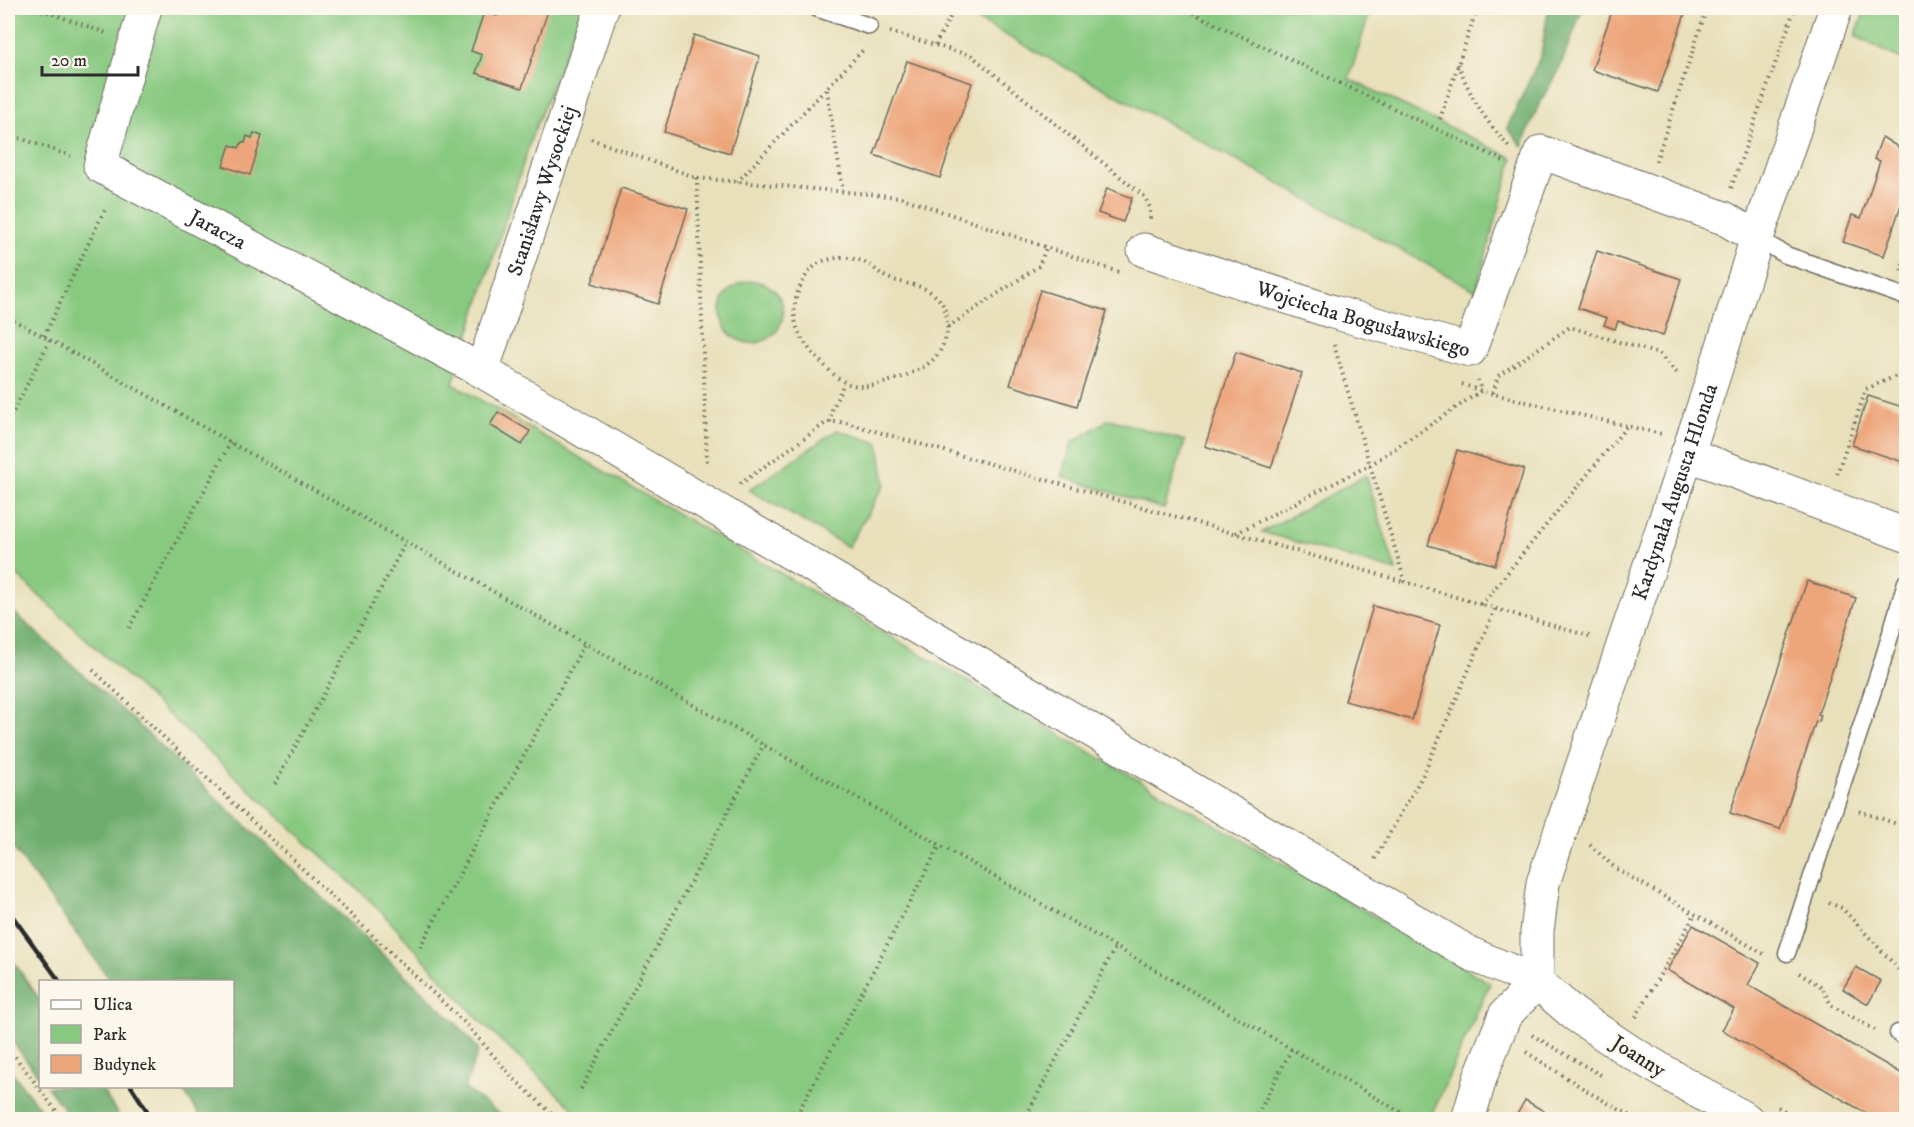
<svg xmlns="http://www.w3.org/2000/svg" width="1914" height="1127" viewBox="0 0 1914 1127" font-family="'IM FELL DW Pica',serif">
  <rect width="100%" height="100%" fill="#fbf7ec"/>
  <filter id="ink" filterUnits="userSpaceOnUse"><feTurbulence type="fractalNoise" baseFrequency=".0167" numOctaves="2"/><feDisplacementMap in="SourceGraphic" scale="12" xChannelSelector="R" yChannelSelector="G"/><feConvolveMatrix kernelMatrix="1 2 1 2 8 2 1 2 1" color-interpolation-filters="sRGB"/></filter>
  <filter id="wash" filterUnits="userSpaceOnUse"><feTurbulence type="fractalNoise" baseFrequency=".008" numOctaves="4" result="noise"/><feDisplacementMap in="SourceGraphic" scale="24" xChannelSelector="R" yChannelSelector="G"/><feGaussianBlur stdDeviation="1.35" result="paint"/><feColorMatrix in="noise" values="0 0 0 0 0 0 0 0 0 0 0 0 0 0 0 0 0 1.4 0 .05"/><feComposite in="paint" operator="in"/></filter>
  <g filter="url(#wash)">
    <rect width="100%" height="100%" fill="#e8e0bb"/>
    <!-- green -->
    <g fill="#88c980" stroke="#5a7a56" stroke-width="1.5">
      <path d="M 8,8 L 583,8 L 532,136 L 453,384 L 1490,983 L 1430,1119 L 584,1119 L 481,1022 L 376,906 L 8,567 Z"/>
      <path d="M 956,8 L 1371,8 L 1349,79 L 1513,158 L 1476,291 Z"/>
      <path d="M 1866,8 L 1906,8 L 1906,62 L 1855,36 Z"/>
      <circle cx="752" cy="312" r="31"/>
      <path d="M 1109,419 L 1185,441 L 1164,509 L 1062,477 L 1072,443 Z"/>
      <path d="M 837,430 L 879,443 L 885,484 L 848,547 L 749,490 Z"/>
      <path d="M 1366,475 L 1396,571 L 1262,532 Z"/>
    </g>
    <!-- forest -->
    <g fill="#6ead6e" stroke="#4c6c4c" stroke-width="1.5">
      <path d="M 1550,8 L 1583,8 L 1561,65 L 1538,107 L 1522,146 L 1507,128 L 1541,55 L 1547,17 Z"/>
      <path d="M 8,607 L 130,717 L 459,1026 L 479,1050 L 464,1088 L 507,1119 L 202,1119 L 181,1087 L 232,1086 L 232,982 L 111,981 L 8,841 Z"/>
      <path d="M 8,954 L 40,1000 L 40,1078 L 8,1036 Z"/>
      <path d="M 8,1067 L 48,1119 L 8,1119 Z"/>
      <path d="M 47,1087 L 100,1087 L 121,1119 L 72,1119 Z"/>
    </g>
    <g id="blocks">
      <!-- building -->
      <g fill="#eda67b">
        <path d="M 500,8 L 549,8 L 522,88 L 476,73 L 482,55 L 471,51 L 484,12 L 497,16 Z"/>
        <path d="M 1613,8 L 1687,8 L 1658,92 L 1592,70 Z"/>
        <path d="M 694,35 L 760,56 L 730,153 L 664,132 Z"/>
        <path d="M 907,61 L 972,83 L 940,178 L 874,155 Z"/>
        <path d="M 254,133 L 262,136 L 250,175 L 223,166 L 230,145 L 239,148 L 242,142 L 245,143 L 247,136 L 252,138 Z"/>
        <path d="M 1882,137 L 1906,152 L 1906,190 L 1884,256 L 1843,242 L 1852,215 L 1861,218 L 1880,161 L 1874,159 Z"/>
        <path d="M 621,188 L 688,209 L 658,304 L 592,283 Z"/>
        <path d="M 1107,188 L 1132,198 L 1123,222 L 1098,213 Z"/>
        <path d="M 1597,251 L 1681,279 L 1663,336 L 1618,321 L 1615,329 L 1604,325 L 1607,318 L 1578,308 Z"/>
        <path d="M 1040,290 L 1107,311 L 1077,406 L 1010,385 Z"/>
        <path d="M 1236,352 L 1302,373 L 1271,468 L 1205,446 Z"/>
        <path d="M 1868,396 L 1906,408 L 1906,463 L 1852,445 Z"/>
        <path d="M 498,412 L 530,431 L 522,445 L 490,425 Z"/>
        <path d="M 1457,450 L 1524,469 L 1495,565 L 1428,545 Z"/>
        <path d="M 1807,581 L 1856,598 L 1818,714 L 1821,715 L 1819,722 L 1816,721 L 1780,829 L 1730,813 Z"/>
        <path d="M 1373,606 L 1440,625 L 1412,720 L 1345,701 Z"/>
        <path d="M 1693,925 L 1760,963 L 1748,985 L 1906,1076 L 1906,1120 L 1878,1120 L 1722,1030 L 1734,1009 L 1667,970 Z"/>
        <path d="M 1856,967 L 1881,981 L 1868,1004 L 1843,989 Z"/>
        <path d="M 1525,1100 L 1559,1120 L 1514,1120 Z"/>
      </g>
    </g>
  </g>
  <g filter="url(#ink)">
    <use href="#blocks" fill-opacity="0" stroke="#6d6a5d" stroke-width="1.5"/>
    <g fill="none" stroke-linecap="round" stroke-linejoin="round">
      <!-- lane casing -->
      <g stroke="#6d6a5d" stroke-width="19">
        <g id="lane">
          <path d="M 816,8 L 869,26"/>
          <path d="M 1757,238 L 1786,255 L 1906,297"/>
          <path d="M 1787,953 L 1882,663 L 1906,582"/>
          <path d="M 1898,1033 L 1906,1038"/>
        </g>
      </g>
      <!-- street casing -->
      <g stroke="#6d6a5d" stroke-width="35">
        <g id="street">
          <path id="s1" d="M 145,8 L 100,166 L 482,371 L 1471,954 L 1537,982 L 1505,1015 L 1481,1075 L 1468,1120"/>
          <path id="s2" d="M 1144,250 L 1333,312 L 1470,350 L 1541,152 L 1724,218 L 1757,238"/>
          <path id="s3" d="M 482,371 L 602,8"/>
          <path d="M 1687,454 L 1906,535"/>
        </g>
      </g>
      <!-- secondary casing -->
      <g stroke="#6d6a5d" stroke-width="35">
        <g id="secondary">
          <path id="s4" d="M 1747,1120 L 1629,1051 L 1574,1014 L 1537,982 L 1537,932 L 1543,883 L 1710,387 L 1757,238 L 1836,8"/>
        </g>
      </g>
      <!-- path -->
      <g stroke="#6d6a5d" stroke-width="4" stroke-dasharray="1.5 4.5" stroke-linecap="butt">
        <path d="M 36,8 L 106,33"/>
        <path d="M 1182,8 L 1504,161"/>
        <path d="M 890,32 L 972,56 L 1145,197 L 1150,208 L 1150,219"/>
        <path d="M 935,45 L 955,8"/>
        <path d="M 1458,64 C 1472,100 1484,119 1509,147"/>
        <path d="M 827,90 L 843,191"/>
        <path d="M 1440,119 L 1477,8"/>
        <path d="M 8,134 L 71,156"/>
        <path d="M 591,139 L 697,178 L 900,197 L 1121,273"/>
        <path d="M 1656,161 L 1707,8"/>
        <path d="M 697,178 L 707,465"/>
        <path d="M 737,182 L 863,50"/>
        <path d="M 1731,188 L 1795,8"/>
        <path d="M 841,257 C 852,258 862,260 871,266 C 877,270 880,274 886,277 C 900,284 916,283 929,291 C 952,304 952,336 937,355 C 929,366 914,372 902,377 C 887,382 870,389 853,385 C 841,383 832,373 824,365 C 812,353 797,337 795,319 C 792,299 802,274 819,263 C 826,259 834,259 841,257 Z"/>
        <path d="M 1901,271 L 1906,251"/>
        <path d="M 8,317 L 50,340 L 940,845 L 1414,1120"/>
        <path d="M 948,327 L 1039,266 L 1046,248"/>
        <path d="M 44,336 L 106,207"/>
        <path d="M 1334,345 L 1405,582 L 1592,637"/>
        <path d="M 1462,384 L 1481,391 L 1627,426"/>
        <path d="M 1493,393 L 1498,376 L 1570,327 L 1659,354 L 1679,375"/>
        <path d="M 8,422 L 50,340"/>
        <path d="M 830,422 L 832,410 L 844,383"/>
        <path d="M 1837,474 L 1866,389 L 1906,372"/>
        <path d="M 740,484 L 827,422 L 843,422 L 1405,582"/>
        <path d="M 1236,533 L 1370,465 L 1481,391 L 1478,380"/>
        <path d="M 1481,605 L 1627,426 L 1662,434"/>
        <path d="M 129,628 L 231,442"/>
        <path d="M 93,670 L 467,1025 L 513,1078 L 559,1120"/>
        <path d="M 275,784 L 406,542"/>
        <path d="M 1859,811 L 1906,827"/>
        <path d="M 1590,845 L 1615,868 L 1764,954"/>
        <path d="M 1375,859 L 1424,773 L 1495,609"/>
        <path d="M 1829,903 L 1842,908 L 1904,975 L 1906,983"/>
        <path d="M 420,947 L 585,643"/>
        <path d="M 1799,973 L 1822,987 L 1831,1005 L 1875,1030"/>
        <path d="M 1636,1017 L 1695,914"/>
        <path d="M 1532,1035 L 1604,1077"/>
        <path d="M 8,1047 L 63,1120"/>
        <path d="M 1526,1052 L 1592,1094 L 1638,1120"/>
        <path d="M 581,1089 L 764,744"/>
        <path d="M 1778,1107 L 1800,1120"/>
        <path d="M 794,1120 L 940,845"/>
        <path d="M 1024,1120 L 1116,946"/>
        <path d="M 1255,1120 L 1292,1048"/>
      </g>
      <!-- lane -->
      <use href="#lane" stroke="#fff" stroke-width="16"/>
      <!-- street -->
      <use href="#street" stroke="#fff" stroke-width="33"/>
      <!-- secondary -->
      <use href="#secondary" stroke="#fff" stroke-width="33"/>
      <!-- rail -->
      <g stroke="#2b2b2b" stroke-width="4.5">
        <path d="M 8,910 L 60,982"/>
        <path d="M 131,1086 L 153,1120"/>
      </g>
    </g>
  </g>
  <g text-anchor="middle" stroke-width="4.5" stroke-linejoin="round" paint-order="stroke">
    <!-- street labels -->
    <g font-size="21" fill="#2b2b2b" stroke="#fbf7ec">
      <text dy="7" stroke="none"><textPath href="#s3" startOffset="190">Stanisławy Wysockiej</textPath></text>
      <text dy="7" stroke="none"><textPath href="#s1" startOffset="298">Jaracza</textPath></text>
      <text dy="7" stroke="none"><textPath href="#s2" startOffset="230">Wojciecha Bogusławskiego</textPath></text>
      <text dy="7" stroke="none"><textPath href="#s4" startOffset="764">Kardynała Augusta Hlonda</textPath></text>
      <text transform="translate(1639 1056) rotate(32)" y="7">Joanny</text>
    </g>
  </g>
  <!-- margin -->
  <rect width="1914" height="1127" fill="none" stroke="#fbf7ec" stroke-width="30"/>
  <!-- legend -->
  <rect x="39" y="980" width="195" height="108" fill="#fbf7ec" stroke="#a8a59f" stroke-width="1.5"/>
  <rect x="51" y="1000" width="30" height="9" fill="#ffffff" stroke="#a8a59f" stroke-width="1.5"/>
  <text x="93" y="1010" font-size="18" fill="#2b2b2b">Ulica</text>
  <rect x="51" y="1025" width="30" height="18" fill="#88c980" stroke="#a8a59f" stroke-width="1.5"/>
  <text x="93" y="1040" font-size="18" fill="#2b2b2b">Park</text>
  <rect x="51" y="1055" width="30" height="18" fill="#eda67b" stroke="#a8a59f" stroke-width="1.5"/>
  <text x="93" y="1070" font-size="18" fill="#2b2b2b">Budynek</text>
  <!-- scale -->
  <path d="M42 66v9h96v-9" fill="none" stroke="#2b2b2b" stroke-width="3"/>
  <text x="51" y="66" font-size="18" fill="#2b2b2b" stroke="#fbf7ec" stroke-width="4.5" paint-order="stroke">20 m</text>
</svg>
